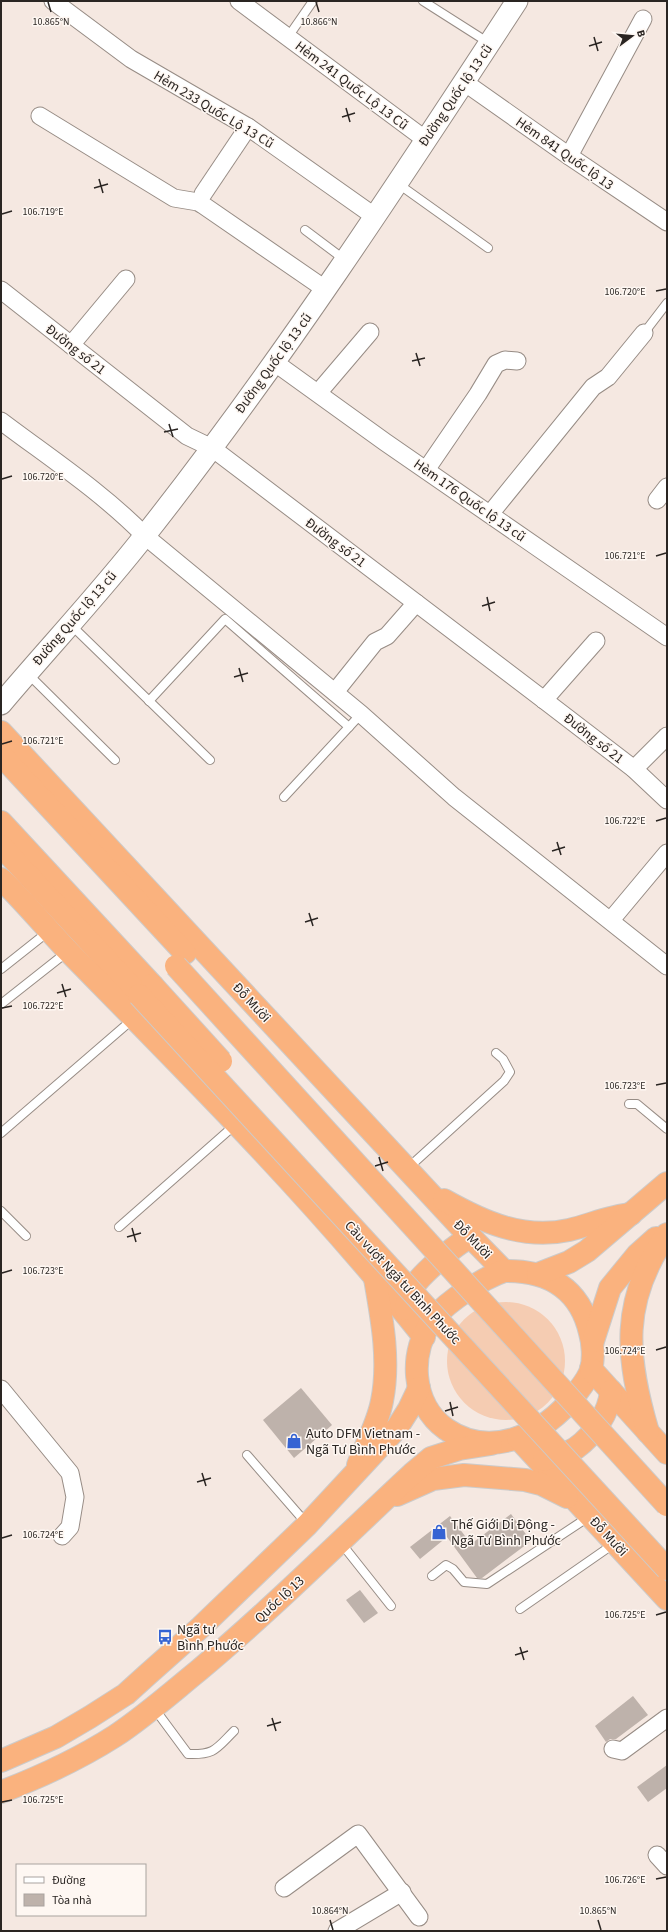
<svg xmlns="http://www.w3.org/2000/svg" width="668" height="1932" viewBox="0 0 668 1932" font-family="'Source Sans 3',sans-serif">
  <rect width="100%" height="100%" fill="#f5e8e1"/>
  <!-- grass -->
  <circle fill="#f5ccb2" cx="506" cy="1361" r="59"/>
  <!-- building -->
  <g fill="#beb2ab">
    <path d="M 301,1388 L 332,1425 L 294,1458 L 263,1420 Z"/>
    <path d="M 511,1514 L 531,1541 L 482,1578 L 477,1578 L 447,1537 L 420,1559 L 410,1547 L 450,1516 L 471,1544 Z"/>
    <path d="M 360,1590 L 378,1613 L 364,1623 L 346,1600 Z"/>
    <path d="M 633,1696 L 648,1715 L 616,1739 L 610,1739 L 606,1742 L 595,1726 Z"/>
    <path d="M 667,1765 L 667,1788 L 648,1802 L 637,1787 Z"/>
  </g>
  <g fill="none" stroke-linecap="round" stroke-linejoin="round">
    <!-- service casing -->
    <g stroke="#978c85" stroke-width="10">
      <g id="service">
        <path d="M 423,1 L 489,43"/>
        <path d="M 288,37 L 313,1"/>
        <path d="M 397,183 L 488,248"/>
        <path d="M 305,230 L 345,260"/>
        <path d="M 644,333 L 667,303"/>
        <path d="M 70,624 L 210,760"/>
        <path d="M 28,674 L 115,760"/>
        <path d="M 149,701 L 225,619 L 349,727"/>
        <path d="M 284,797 L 361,714"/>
        <path d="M 1,969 L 49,931"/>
        <path d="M 1,1004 L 67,952"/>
        <path d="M 629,1104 L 637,1104 L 667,1129"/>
        <path d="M 1,1133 L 133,1019"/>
        <path d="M 408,1168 L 504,1081 L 510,1072 L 503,1059 L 496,1053"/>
        <path d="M 1,1211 L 26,1236"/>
        <path d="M 119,1227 L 236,1124"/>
        <path d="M 247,1455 L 307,1524"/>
        <path d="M 341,1543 L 391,1606"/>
        <path d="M 432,1576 L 446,1565 L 453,1569 L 464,1582 L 487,1584 L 590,1516"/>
        <path d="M 520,1609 L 615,1543"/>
        <path d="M 154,1708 L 188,1754 C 215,1755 216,1749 234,1731"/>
      </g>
    </g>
    <!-- minor casing -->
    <g stroke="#978c85" stroke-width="19">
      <g id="minor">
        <path d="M 53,1 L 131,59 L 248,127 L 374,216"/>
        <path d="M 239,1 L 426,140"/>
        <path d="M 464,82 L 569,156 L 667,222"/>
        <path d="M 40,116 L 174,198 L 198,202 L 203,205 L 325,289"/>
        <path d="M 569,156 L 643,19"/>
        <path d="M 203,194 L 248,127"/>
        <path d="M 1,290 L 187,436 L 212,448 L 544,700 L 634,769 L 667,800"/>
        <path d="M 71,345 L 126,279"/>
        <path d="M 274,362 L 385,442 L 667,637"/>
        <path d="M 318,393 L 370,332"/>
        <path d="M 1,421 C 50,458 102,492 145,536 L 361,714 L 454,797 L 667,966"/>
        <path d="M 426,470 L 478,394 L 496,364 L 505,360 L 517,361"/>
        <path d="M 657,500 L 667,487"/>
        <path d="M 490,514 L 593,387 L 608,377 L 644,333"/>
        <path d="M 335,692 L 375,642 L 387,636 L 416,603"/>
        <path d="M 544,700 L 596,641"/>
        <path d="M 634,769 L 667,736"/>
        <path d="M 611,920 L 667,853"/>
        <path d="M 1,1389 L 70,1473 L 75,1497 L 70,1527 L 62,1536"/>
        <path d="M 613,1749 L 622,1751 L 667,1718"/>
        <path d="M 657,1855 L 667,1866"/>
        <path d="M 284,1888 L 358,1834 L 419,1917"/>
        <path d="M 337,1931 L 402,1892"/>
      </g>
    </g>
    <!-- tertiary casing -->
    <g stroke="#978c85" stroke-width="23">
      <path id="tertiary" d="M 1,704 C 49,647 101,592 146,534 C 280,364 399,182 517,1"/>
    </g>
    <!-- trunk casing -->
    <g stroke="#cccbca" stroke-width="24">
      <g id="trunk">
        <path d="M 1,732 L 459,1225 L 504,1271"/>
        <path d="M 1,755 L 185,953"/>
        <path d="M 1,822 L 152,985"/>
        <path d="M 1,846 L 139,995"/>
        <path d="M 1,879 C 25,902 46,928 69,952 C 192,1077 315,1200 424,1337"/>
        <path d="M 444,1200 C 483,1222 523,1240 569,1230 C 590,1225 610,1216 631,1214"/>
        <path d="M 504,1271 C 548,1270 580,1288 590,1333 C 593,1343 594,1359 591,1369 C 589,1378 581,1387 575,1395 C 545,1434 491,1460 446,1429 C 411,1404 408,1351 434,1318 C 448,1301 483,1278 504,1271 Z"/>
        <path d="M 538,1274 L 569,1262 L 587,1251 L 667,1183"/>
        <path d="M 406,1309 C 407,1303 408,1296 411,1291 C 417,1277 457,1243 471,1237"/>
        <path d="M 593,1341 L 610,1288 L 637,1255 L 656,1238"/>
        <path d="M 591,1369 L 667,1453"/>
        <path d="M 648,1432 C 626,1357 620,1301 667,1234"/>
        <path d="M 518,1438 L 667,1599"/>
        <path d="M 544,1460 C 554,1456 567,1454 576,1448 C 594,1435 609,1413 611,1391"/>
        <path d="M 358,1465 C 366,1444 378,1423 382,1401 C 390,1361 382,1319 375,1279"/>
        <path d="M 397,1495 L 433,1479 L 464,1475 L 525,1480 L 541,1484 L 567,1497"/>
        <path d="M 1,1761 L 56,1737 L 90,1717 L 126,1694 L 147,1675 L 201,1627 L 307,1525 L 397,1428 L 409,1409 L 419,1388"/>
        <path d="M 1,1792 C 40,1777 79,1759 115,1736 C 144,1717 171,1693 198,1671 C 272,1609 341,1540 412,1474 L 431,1458 L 459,1449 L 491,1444"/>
      </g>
    </g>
    <!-- service -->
    <use href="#service" stroke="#fff" stroke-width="8"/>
    <!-- minor -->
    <use href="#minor" stroke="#fff" stroke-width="17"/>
    <!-- tertiary -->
    <use href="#tertiary" stroke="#fff" stroke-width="21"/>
    <!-- trunk -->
    <use href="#trunk" stroke="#fab27e" stroke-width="22"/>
    <!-- trunk-bridge casing -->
    <g stroke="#cccbca" stroke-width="24" stroke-linecap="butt">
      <g id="trunk-bridge">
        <path d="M 176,966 L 667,1505"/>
        <path d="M 152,985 L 221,1061"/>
        <path d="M 139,995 L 667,1569"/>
      </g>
    </g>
    <!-- trunk-bridge -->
    <use href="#trunk-bridge" stroke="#fab27e" stroke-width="22"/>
  </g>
  <!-- ticks -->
  <path fill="none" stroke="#2a2522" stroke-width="1.5" d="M 48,2 L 51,12M 316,2 L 319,12M 594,37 L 598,51M 589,46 L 602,42M 346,108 L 350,122M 342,117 L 355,113M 99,179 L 103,193M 94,188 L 108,184M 2,214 L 12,211M 656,291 L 666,289M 416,353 L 420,366M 412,361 L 425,358M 169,424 L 173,437M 164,432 L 178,429M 2,479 L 12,476M 656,556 L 666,553M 487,597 L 490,611M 482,606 L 495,602M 239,668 L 243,682M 234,677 L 248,673M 2,744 L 12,741M 656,821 L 666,818M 557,842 L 561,855M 552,851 L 565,847M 309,913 L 313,926M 305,922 L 318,918M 62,984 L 66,997M 57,993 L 71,989M 2,1008 L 12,1006M 656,1085 L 666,1083M 379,1157 L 383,1171M 375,1166 L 388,1162M 132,1228 L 136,1242M 127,1237 L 141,1233M 2,1273 L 12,1270M 656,1350 L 666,1347M 450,1402 L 453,1416M 445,1411 L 458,1407M 202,1473 L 206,1486M 197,1482 L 211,1478M 2,1538 L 12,1535M 656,1615 L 666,1612M 520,1647 L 524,1660M 515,1655 L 528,1651M 272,1718 L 276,1731M 267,1726 L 281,1722M 2,1802 L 12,1800M 656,1879 L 666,1877M 330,1920 L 333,1930M 598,1920 L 601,1930"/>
  <!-- icons -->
  <defs>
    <g id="shop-bare" transform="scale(1.2)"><path d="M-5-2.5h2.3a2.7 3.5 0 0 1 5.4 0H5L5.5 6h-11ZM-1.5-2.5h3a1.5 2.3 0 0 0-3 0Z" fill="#3563d3" stroke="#fef7f2" stroke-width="2.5" paint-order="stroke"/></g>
    <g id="bus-bare" transform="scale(1.2)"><path d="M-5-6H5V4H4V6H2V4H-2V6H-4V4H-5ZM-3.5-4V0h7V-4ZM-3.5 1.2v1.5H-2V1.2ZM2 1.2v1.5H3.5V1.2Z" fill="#3563d3" stroke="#fef7f2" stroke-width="2.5" paint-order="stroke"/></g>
  </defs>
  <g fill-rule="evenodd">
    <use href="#shop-bare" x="294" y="1441"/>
    <use href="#shop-bare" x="439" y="1532"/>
    <use href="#bus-bare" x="165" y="1637"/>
  </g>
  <g text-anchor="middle" stroke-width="3" stroke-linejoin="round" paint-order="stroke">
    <!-- street labels -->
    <g font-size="14" fill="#2a2522" stroke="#fef7f2">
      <text transform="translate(352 85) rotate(37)" y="5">Hẻm 241 Quốc Lộ 13 Cũ</text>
      <text transform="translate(455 95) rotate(-56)" y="5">Đường Quốc lộ 13 cũ</text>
      <text transform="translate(214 109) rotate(31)" y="5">Hẻm 233 Quốc Lộ 13 Cũ</text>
      <text transform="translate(565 153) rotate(35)" y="5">Hẻm 841 Quốc lộ 13</text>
      <text transform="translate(76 349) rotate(38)" y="5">Đường số 21</text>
      <text transform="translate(273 363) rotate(-54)" y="5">Đường Quốc lộ 13 cũ</text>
      <text transform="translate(470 500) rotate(35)" y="5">Hèm 176 Quốc lộ 13 cũ</text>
      <text transform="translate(336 542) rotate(37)" y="5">Đường số 21</text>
      <text transform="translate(74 618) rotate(-49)" y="5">Đường Quốc lộ 13 cũ</text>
      <text transform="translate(594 738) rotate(38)" y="5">Đường số 21</text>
      <text transform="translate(252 1002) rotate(47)" y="5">Đỗ Mười</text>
      <text transform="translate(473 1239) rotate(46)" y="5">Đỗ Mười</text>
      <text transform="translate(403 1282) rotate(47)" y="5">Cầu vượt Ngã tư Bình Phước</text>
      <text transform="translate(609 1536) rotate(47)" y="5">Đỗ Mười</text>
      <text transform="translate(279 1599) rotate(-43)" y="5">Quốc lộ 13</text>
    </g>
    <!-- poi labels -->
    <g font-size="14" fill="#2a2522" stroke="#fef7f2" text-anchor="start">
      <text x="306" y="1438">Auto DFM Vietnam -<tspan x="306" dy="16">Ngã Tư Bình Phước</tspan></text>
      <text x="451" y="1529">Thế Giới Di Động -<tspan x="451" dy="16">Ngã Tư Bình Phước</tspan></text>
      <text x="177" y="1634">Ngã tư<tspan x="177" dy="16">Bình Phước</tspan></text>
    </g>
  </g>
  <g font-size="10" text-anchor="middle" fill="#2a2522" stroke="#fef7f2" stroke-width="3" stroke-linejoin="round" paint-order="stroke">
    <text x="51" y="25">10.865°N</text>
    <text x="319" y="25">10.866°N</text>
    <text x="43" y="215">106.719°E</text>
    <text x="625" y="295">106.720°E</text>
    <text x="43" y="480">106.720°E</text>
    <text x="625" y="559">106.721°E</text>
    <text x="43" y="744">106.721°E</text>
    <text x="625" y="824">106.722°E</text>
    <text x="43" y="1009">106.722°E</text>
    <text x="625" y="1089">106.723°E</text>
    <text x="43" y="1274">106.723°E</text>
    <text x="625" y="1354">106.724°E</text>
    <text x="43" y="1538">106.724°E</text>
    <text x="625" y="1618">106.725°E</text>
    <text x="43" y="1803">106.725°E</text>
    <text x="625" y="1883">106.726°E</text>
    <text x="330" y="1914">10.864°N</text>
    <text x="598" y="1914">10.865°N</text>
  </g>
  <!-- border -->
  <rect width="668" height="1932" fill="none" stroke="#2a2522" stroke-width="4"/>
  <!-- legend -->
  <rect x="16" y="1864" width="130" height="52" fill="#fef7f2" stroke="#a9a39f"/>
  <rect x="24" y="1877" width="20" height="6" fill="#ffffff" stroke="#a9a39f"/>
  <text x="52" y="1884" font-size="12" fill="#2a2522">Đường</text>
  <rect x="24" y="1894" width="20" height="12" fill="#beb2ab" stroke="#a9a39f"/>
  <text x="52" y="1904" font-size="12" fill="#2a2522">Tòa nhà</text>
  <!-- north arrow -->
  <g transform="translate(632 36) rotate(74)" stroke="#fef7f2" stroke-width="3" paint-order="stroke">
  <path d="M0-3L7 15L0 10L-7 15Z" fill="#2a2522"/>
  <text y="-6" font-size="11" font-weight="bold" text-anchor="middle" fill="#2a2522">B</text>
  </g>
</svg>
